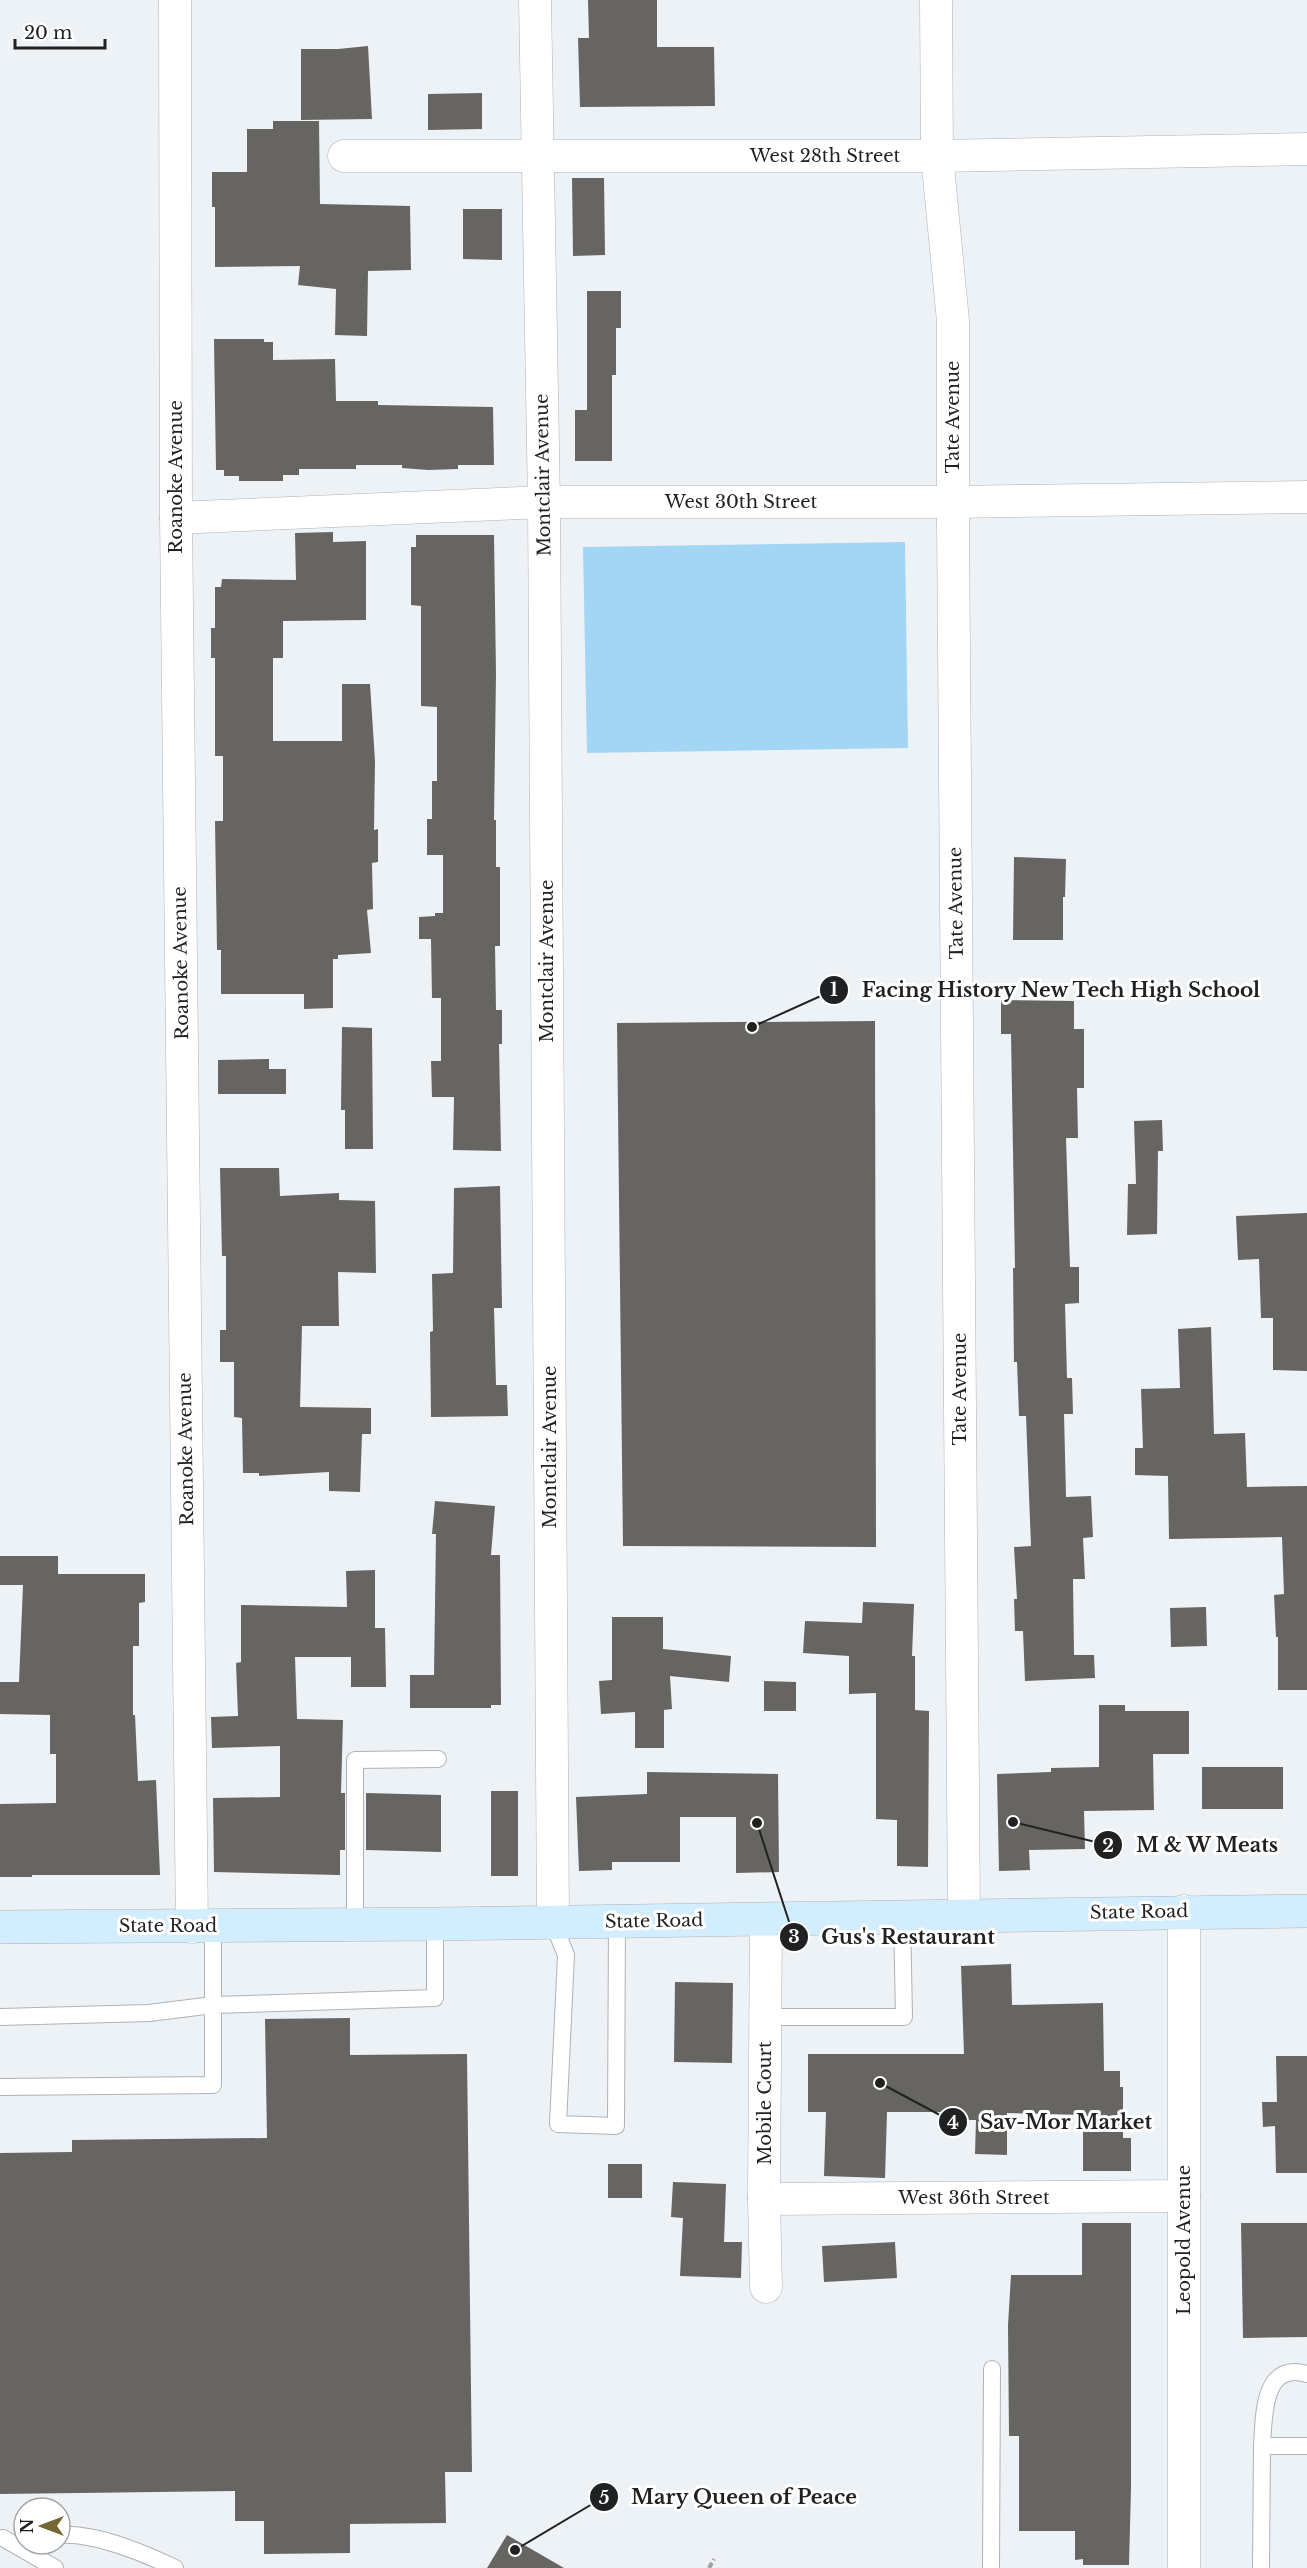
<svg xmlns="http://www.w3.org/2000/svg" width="1307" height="2568" viewBox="0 0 1307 2568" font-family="'Libre Baskerville',serif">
  <rect width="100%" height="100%" fill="#edf2f6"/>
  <!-- green -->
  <path fill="#a3d5f5" d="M 905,542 L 908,748 L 587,753 L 583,547 Z"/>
  <!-- building -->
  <g fill="#666561">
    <path d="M 588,0 L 657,0 L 657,47 L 714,47 L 715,106 L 580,107 L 578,38 L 589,38 Z"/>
    <path d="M 368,46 L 372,119 L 301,120 L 301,49 L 338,49 Z"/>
    <path d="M 482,93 L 482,129 L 428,130 L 428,94 Z"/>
    <path d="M 273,121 L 319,121 L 320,204 L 410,206 L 411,270 L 368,271 L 367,336 L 335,335 L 336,289 L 298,285 L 300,266 L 215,267 L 215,207 L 212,207 L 212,172 L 247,172 L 247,129 L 273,129 Z"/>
    <path d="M 572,178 L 604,178 L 605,255 L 573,256 Z"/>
    <path d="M 463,209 L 502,209 L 502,260 L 463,259 Z"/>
    <path d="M 587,291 L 621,291 L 621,328 L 616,328 L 616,375 L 612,375 L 612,461 L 575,461 L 575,410 L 587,410 Z"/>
    <path d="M 214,339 L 264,339 L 264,342 L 273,342 L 273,360 L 335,359 L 336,401 L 378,401 L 378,405 L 493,407 L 494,465 L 458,465 L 458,469 L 428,470 L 402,468 L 402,465 L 356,465 L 356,469 L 299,469 L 299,475 L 283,475 L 283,481 L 239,481 L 239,476 L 224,476 L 224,470 L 216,470 Z"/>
    <path d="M 333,532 L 333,542 L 366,541 L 366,620 L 283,621 L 283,658 L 273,658 L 273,741 L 342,741 L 342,684 L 370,684 L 375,761 L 374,830 L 378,829 L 378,862 L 372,863 L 373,909 L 367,910 L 371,953 L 338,955 L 338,959 L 333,959 L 333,1008 L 304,1009 L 304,994 L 221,994 L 221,950 L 217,950 L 215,821 L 223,821 L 223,756 L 215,756 L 215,658 L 211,658 L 211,628 L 215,628 L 215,587 L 221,587 L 222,579 L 296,580 L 295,533 Z"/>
    <path d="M 416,535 L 494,535 L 496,674 L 494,820 L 496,820 L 496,867 L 500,867 L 500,946 L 495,946 L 496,1010 L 502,1010 L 502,1044 L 499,1044 L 501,1151 L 453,1150 L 454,1097 L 432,1097 L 431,1061 L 441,1061 L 441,998 L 432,998 L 431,939 L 419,939 L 419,917 L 435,916 L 435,913 L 443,913 L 443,855 L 427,855 L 427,819 L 432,819 L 432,781 L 437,781 L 437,707 L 421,706 L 421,606 L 411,605 L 411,547 L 416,547 Z"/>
    <path d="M 1014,857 L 1066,859 L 1065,897 L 1063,897 L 1063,940 L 1013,940 Z"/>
    <path d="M 1001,1000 L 1074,1001 L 1074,1029 L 1084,1029 L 1084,1088 L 1077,1088 L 1078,1138 L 1066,1138 L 1070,1267 L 1079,1267 L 1079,1303 L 1065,1304 L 1067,1378 L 1072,1378 L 1073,1414 L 1064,1414 L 1066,1497 L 1091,1496 L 1093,1537 L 1083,1538 L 1085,1579 L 1073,1579 L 1074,1655 L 1094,1655 L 1095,1678 L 1025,1681 L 1023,1631 L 1015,1631 L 1014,1599 L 1017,1599 L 1014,1547 L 1031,1546 L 1026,1416 L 1019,1416 L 1017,1362 L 1014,1362 L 1013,1268 L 1015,1268 L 1011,1034 L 1001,1034 Z"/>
    <path d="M 875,1021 L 876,1547 L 623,1546 L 617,1023 Z"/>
    <path d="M 342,1027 L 372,1028 L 373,1149 L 345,1149 L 345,1110 L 341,1110 Z"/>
    <path d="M 269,1059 L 269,1069 L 286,1069 L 286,1094 L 218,1094 L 218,1060 Z"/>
    <path d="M 1162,1120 L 1163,1151 L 1158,1151 L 1157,1234 L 1127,1235 L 1128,1184 L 1136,1184 L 1134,1121 Z"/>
    <path d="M 220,1168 L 279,1168 L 280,1196 L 339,1193 L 339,1200 L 375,1201 L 376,1273 L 338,1272 L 339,1326 L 302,1326 L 300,1407 L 371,1408 L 371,1434 L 362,1434 L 360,1492 L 329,1491 L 329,1472 L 259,1476 L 259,1473 L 243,1473 L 242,1418 L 234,1417 L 234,1362 L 220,1362 L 220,1330 L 226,1330 L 226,1256 L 222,1256 Z"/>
    <path d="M 500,1186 L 502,1308 L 494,1308 L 496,1385 L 507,1385 L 508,1416 L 431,1417 L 430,1332 L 433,1331 L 432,1274 L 453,1273 L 454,1188 Z"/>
    <path d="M 1307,1213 L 1307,1371 L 1273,1370 L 1273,1318 L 1261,1318 L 1259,1259 L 1238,1260 L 1236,1216 Z"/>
    <path d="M 1211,1327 L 1214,1434 L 1245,1433 L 1247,1487 L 1307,1486 L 1307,1690 L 1278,1690 L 1278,1637 L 1276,1637 L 1274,1595 L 1284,1594 L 1282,1537 L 1169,1539 L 1168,1476 L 1135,1475 L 1135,1448 L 1143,1448 L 1141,1389 L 1180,1388 L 1178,1329 Z"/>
    <path d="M 435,1501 L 495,1506 L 491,1555 L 500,1555 L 501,1705 L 491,1705 L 491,1708 L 410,1708 L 410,1675 L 434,1675 L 436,1534 L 432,1534 Z"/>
    <path d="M 0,1556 L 58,1556 L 58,1574 L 145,1574 L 145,1602 L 139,1603 L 139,1646 L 133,1646 L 133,1715 L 135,1715 L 138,1781 L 156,1780 L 160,1875 L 32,1875 L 32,1877 L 0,1877 L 0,1804 L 56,1803 L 56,1754 L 50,1754 L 50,1715 L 0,1714 L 0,1682 L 19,1682 L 23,1585 L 0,1585 Z"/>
    <path d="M 375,1570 L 375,1628 L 385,1628 L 386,1687 L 351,1687 L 351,1657 L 295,1657 L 297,1719 L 343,1720 L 341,1793 L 345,1793 L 345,1850 L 340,1850 L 340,1875 L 214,1872 L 213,1798 L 280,1797 L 280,1746 L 212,1748 L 211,1717 L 238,1716 L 236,1663 L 241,1662 L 241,1605 L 347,1607 L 346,1571 Z"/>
    <path d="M 863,1602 L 914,1604 L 912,1656 L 915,1656 L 915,1710 L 929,1711 L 928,1867 L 897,1866 L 897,1820 L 876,1819 L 876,1693 L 849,1694 L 849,1656 L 803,1653 L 805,1621 L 862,1623 Z"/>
    <path d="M 1206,1607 L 1207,1646 L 1171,1647 L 1170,1608 Z"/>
    <path d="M 612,1617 L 663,1617 L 663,1649 L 731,1656 L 729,1682 L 670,1676 L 672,1709 L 664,1710 L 664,1748 L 635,1748 L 635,1712 L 601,1714 L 599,1681 L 612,1680 Z"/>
    <path d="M 764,1681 L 796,1682 L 796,1711 L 764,1711 Z"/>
    <path d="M 1099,1705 L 1125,1705 L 1125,1711 L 1189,1711 L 1189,1754 L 1153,1754 L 1154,1810 L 1084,1811 L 1085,1849 L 1029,1850 L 1030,1870 L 999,1871 L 997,1774 L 1051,1772 L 1051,1768 L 1099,1767 Z"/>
    <rect x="1202" y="1767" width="81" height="42"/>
    <path d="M 647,1772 L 778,1774 L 779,1872 L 736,1873 L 736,1817 L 680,1817 L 680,1862 L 612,1862 L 612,1870 L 579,1871 L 576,1797 L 647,1794 Z"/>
    <rect x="491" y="1791" width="27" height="85"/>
    <path d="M 366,1793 L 441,1795 L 441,1852 L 366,1850 Z"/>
    <path d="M 1011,1964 L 1012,2005 L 1103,2003 L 1104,2071 L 1120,2071 L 1120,2087 L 1123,2087 L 1123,2138 L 1131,2138 L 1131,2171 L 1083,2171 L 1083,2115 L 1007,2113 L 1007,2155 L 975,2154 L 976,2120 L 956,2120 L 957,2112 L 887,2112 L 885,2178 L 824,2176 L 826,2112 L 808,2112 L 808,2054 L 964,2054 L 961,1966 Z"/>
    <path d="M 675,1982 L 733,1983 L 732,2063 L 674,2062 Z"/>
    <path d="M 350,2018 L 350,2055 L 467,2054 L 472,2472 L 445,2472 L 446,2523 L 350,2524 L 350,2553 L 264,2554 L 264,2521 L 235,2521 L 235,2491 L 0,2494 L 0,2153 L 72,2152 L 72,2140 L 267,2138 L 265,2019 Z"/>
    <path d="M 1276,2056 L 1307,2056 L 1307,2173 L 1276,2173 L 1275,2126 L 1263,2127 L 1262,2102 L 1277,2102 Z"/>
    <rect x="608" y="2164" width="34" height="34"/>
    <path d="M 673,2182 L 726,2184 L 724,2242 L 742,2242 L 741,2278 L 680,2276 L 683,2218 L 671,2217 Z"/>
    <path d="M 1082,2223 L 1131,2223 L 1131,2488 L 1129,2565 L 1083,2565 L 1083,2559 L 1075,2560 L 1075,2531 L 1019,2531 L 1019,2436 L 1009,2436 L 1008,2325 L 1011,2275 L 1082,2275 Z"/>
    <path d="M 1241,2223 L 1307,2223 L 1307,2337 L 1243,2338 Z"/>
    <path d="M 895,2242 L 897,2278 L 824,2282 L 822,2246 Z"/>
    <path d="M 507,2535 L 564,2568 L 487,2568 Z"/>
  </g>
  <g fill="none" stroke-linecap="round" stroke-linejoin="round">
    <!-- lane casing -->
    <g stroke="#aeb2b6" stroke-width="18">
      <g id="lane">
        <path d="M 553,1923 L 566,1955 L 558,2124 L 616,2126 L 617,1921"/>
        <path d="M 355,1925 L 355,1760 L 438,1759"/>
        <path d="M 0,2017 L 149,2013 L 213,2005 L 213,1926"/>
        <path d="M 765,2017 L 904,2017 L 902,1916"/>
        <path d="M 0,2087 L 213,2085 L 213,2005 L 435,1998 L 435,1924"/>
        <path d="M 1262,2446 C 1264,2417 1262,2361 1307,2374"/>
        <path d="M 60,2535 C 95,2533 144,2553 175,2568"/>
        <path d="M 3,2538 L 55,2568"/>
        <path d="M 991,2568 L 992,2369"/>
        <path d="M 1261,2568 L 1262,2446 L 1307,2446"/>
      </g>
    </g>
    <!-- street casing -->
    <g stroke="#aeb2b6" stroke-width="33">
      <g id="street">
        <path d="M 175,0 L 176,518 L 192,1927"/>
        <path d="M 535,0 L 544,502 L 553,1923"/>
        <path d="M 936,0 L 937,156 L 953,321 L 953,523 L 964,1915"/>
        <path d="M 344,156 L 937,156 L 1307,149"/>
        <path d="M 176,518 L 544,502 L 953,502 L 1307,497"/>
        <path d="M 1184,1911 L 1184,2568"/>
        <path d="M 764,2199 L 1184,2196"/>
        <path d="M 766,2287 L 764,2199 L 766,1919"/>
      </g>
    </g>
    <!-- secondary casing -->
    <g stroke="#aeb2b6" stroke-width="34">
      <path id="secondary" d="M 0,1927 L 435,1924 L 1307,1911"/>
    </g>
    <!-- path -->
    <path stroke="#9fa2a5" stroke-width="4" stroke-dasharray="6 3" stroke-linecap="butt" d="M 709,2568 L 714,2559"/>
    <!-- lane -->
    <use href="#lane" stroke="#fff" stroke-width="16"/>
    <!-- street -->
    <use href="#street" stroke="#fff" stroke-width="32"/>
    <!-- secondary -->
    <use href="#secondary" stroke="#d2eefe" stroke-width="33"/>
  </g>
  <g text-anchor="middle" stroke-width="6" stroke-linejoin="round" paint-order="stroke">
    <!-- street labels -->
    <g font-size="18" fill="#1f2122" stroke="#fff">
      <text x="825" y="162">West 28th Street</text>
      <text transform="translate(953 417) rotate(-90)" y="6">Tate Avenue</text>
      <text transform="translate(543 475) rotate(-91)" y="6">Montclair Avenue</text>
      <text transform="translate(176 477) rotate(-90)" y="6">Roanoke Avenue</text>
      <text x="741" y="508">West 30th Street</text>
      <text transform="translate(956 903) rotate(-91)" y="6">Tate Avenue</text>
      <text transform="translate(547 961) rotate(-90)" y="6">Montclair Avenue</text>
      <text transform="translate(181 963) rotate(-91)" y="6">Roanoke Avenue</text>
      <text transform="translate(960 1389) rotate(-90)" y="6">Tate Avenue</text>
      <text transform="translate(550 1447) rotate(-90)" y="6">Montclair Avenue</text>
      <text transform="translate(186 1449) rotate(-91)" y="6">Roanoke Avenue</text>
      <text transform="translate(1139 1912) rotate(-1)" y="6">State Road</text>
      <text transform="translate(654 1921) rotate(-1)" y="6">State Road</text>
      <text x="168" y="1932">State Road</text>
      <text transform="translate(765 2103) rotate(-90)" y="6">Mobile Court</text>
      <text x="974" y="2204">West 36th Street</text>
      <text transform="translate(1184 2240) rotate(-90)" y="6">Leopold Avenue</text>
    </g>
  </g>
  <!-- callouts -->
  <path fill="none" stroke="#1f2122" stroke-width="2" d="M752 1027L834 990M1013 1822L1108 1845M757 1823L794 1937M880 2083L953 2122M515 2550L604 2497"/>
  <g fill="#1f2122" stroke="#fff" stroke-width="2">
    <circle cx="752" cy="1027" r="6"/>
    <circle cx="1013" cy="1822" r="6"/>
    <circle cx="757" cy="1823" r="6"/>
    <circle cx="880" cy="2083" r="6"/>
    <circle cx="515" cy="2550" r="6"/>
    <circle cx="834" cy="990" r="15"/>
    <circle cx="1108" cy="1845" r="15"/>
    <circle cx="794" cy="1937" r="15"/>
    <circle cx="953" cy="2122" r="15"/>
    <circle cx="604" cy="2497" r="15"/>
  </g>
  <g font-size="18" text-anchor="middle" font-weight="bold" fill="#fff">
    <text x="834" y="996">1</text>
    <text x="1108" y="1852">2</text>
    <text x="794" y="1943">3</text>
    <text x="953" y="2129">4</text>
    <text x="604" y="2504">5</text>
  </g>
  <g font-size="20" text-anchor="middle" font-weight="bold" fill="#1f2122" stroke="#fff" stroke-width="6" stroke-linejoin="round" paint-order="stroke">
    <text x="1061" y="997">Facing History New Tech High School</text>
    <text x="1207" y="1852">M &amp; W Meats</text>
    <text x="908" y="1944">Gus's Restaurant</text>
    <text x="1066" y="2129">Sav-Mor Market</text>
    <text x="744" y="2504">Mary Queen of Peace</text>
  </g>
  <!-- north arrow -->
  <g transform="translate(42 2526) rotate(270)"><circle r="28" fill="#ffffff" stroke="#a5a6a7" stroke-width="1.5"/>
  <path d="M0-4.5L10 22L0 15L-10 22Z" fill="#746734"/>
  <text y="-9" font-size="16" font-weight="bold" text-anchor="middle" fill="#1f2122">N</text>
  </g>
  <!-- scale -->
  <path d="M15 39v9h90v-9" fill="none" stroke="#1f2122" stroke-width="3"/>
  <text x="24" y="39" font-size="18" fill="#1f2122" stroke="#ffffff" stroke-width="4.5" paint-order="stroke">20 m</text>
</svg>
